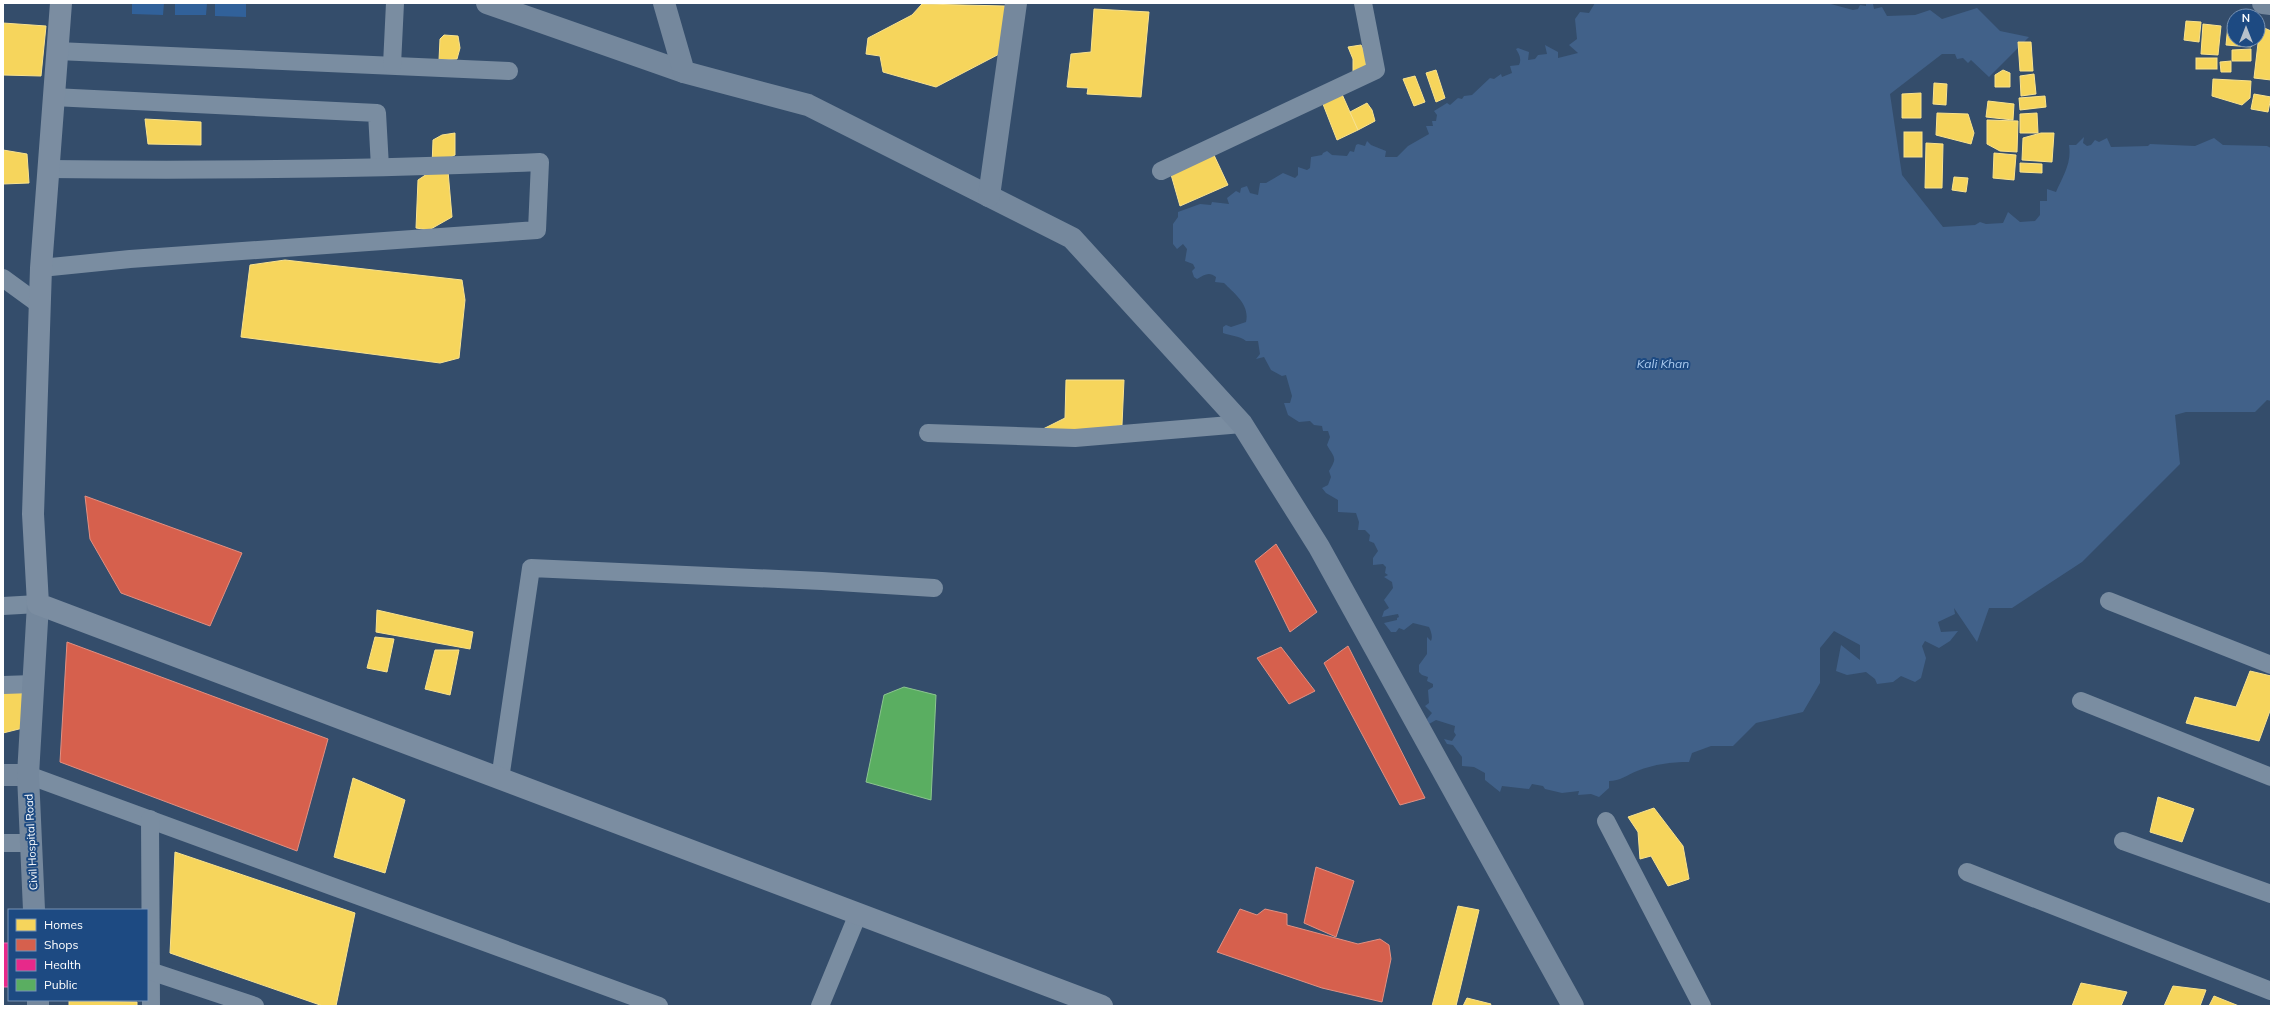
<svg xmlns="http://www.w3.org/2000/svg" width="2274" height="1009" viewBox="0 0 2274 1009" font-family="Mulish,sans-serif">
  <rect width="100%" height="100%" fill="#344d6b"/>
  <!-- green -->
  <g fill="#31619a">
    <path d="M 132,3 L 164,3 L 163,15 L 132,14 Z"/>
    <path d="M 175,3 L 207,3 L 206,15 L 175,15 Z"/>
    <path d="M 215,3 L 246,3 L 246,17 L 215,16 Z"/>
  </g>
  <!-- water -->
  <path fill="#416189" d="M 1595,3 L 1827,3 L 1853,10 L 1858,9 L 1860,5 L 1866,6 L 1866,3 L 1875,3 L 1873,4 L 1874,9 L 1882,7 L 1887,16 L 1915,15 L 1930,10 L 1942,19 L 1977,8 L 2000,31 L 2029,37 L 1989,77 L 1971,60 L 1968,63 L 1963,58 L 1957,59 L 1955,54 L 1942,54 L 1890,94 L 1902,175 L 1943,227 L 1975,225 L 1980,222 L 1986,224 L 2003,223 L 2008,212 L 2020,222 L 2035,221 L 2040,215 L 2040,201 L 2047,201 L 2047,189 L 2056,192 C 2063,176 2072,163 2069,145 L 2076,145 L 2084,137 L 2083,143 L 2087,146 L 2091,145 L 2095,140 L 2099,142 L 2107,138 L 2111,147 L 2148,146 L 2150,144 L 2195,146 L 2214,138 L 2223,145 L 2267,146 L 2271,148 L 2271,401 L 2267,400 L 2255,412 L 2186,412 L 2175,415 L 2180,464 L 2082,562 L 2012,608 L 1989,608 L 1977,642 L 1954,608 L 1955,614 L 1938,622 L 1941,632 L 1958,631 L 1950,641 L 1939,648 L 1925,641 L 1922,646 L 1926,658 L 1921,678 L 1915,682 L 1901,676 L 1893,682 L 1877,684 L 1875,679 L 1866,672 L 1847,675 L 1836,671 L 1841,645 L 1860,660 L 1860,645 L 1834,631 L 1820,648 L 1820,683 L 1803,712 L 1756,723 L 1733,746 L 1711,746 L 1692,753 L 1689,762 C 1671,762 1655,764 1637,771 C 1627,775 1620,781 1609,781 L 1609,788 L 1599,797 L 1591,794 L 1578,795 L 1579,791 L 1562,793 L 1545,789 L 1543,786 L 1532,784 L 1529,789 L 1502,786 L 1500,792 L 1485,780 L 1485,773 L 1474,767 L 1462,766 L 1462,757 L 1453,745 L 1447,744 L 1444,739 L 1452,741 L 1456,735 L 1454,732 L 1455,726 L 1436,720 L 1429,724 L 1427,719 L 1432,713 L 1425,706 L 1429,703 L 1428,690 L 1433,687 L 1433,684 L 1427,681 L 1428,677 L 1422,675 L 1419,672 L 1419,665 L 1427,654 L 1427,637 L 1431,641 C 1433,637 1431,631 1429,627 L 1413,623 L 1404,630 L 1399,628 L 1396,632 L 1391,632 L 1384,623 L 1397,620 L 1397,618 L 1399,617 L 1398,614 L 1382,617 L 1384,611 L 1389,608 L 1384,600 L 1393,588 L 1392,582 L 1384,577 L 1388,575 L 1385,573 L 1386,567 L 1383,564 L 1373,565 L 1373,558 L 1378,551 L 1374,543 L 1369,541 L 1370,535 L 1365,530 L 1358,530 L 1359,522 L 1356,513 L 1338,512 L 1338,500 L 1326,493 L 1322,488 L 1328,485 L 1331,477 L 1329,471 C 1338,457 1334,458 1327,445 L 1330,437 L 1328,431 L 1323,431 L 1322,426 L 1314,425 L 1310,421 L 1299,422 L 1288,415 L 1284,403 L 1290,403 L 1292,396 L 1286,375 L 1282,376 L 1271,370 L 1264,357 L 1256,359 L 1260,354 L 1258,341 L 1246,341 C 1240,336 1231,336 1223,333 L 1223,327 L 1226,325 L 1231,327 L 1246,322 C 1250,305 1235,294 1224,283 L 1215,282 L 1216,277 C 1209,271 1204,275 1197,279 L 1194,277 L 1192,271 L 1195,268 L 1193,264 L 1185,261 L 1187,249 L 1183,244 L 1177,249 L 1173,244 L 1173,224 L 1178,217 L 1178,212 L 1200,204 L 1211,205 L 1212,202 L 1229,204 L 1227,198 L 1236,191 L 1240,193 L 1241,188 L 1247,186 L 1250,193 L 1258,195 L 1260,183 L 1266,183 L 1283,173 L 1295,178 L 1298,175 L 1298,167 L 1307,170 L 1310,168 L 1311,157 L 1322,155 L 1323,153 L 1327,151 L 1332,155 L 1347,156 L 1350,151 L 1354,152 L 1356,145 L 1358,144 L 1365,146 L 1367,141 L 1371,145 L 1386,151 L 1385,157 L 1397,157 L 1408,146 L 1429,134 L 1426,126 L 1433,126 L 1432,121 L 1436,121 L 1437,115 L 1434,111 L 1447,103 L 1450,105 L 1458,98 L 1462,99 L 1464,96 L 1472,95 L 1490,78 L 1494,79 L 1501,74 L 1502,77 L 1512,73 L 1510,66 L 1519,65 C 1522,59 1519,54 1516,49 L 1518,48 L 1529,52 L 1528,60 L 1535,59 L 1538,55 L 1547,54 L 1545,45 L 1558,52 L 1558,58 L 1578,53 L 1569,45 L 1577,39 L 1575,19 L 1580,12 L 1589,13 Z"/>
  <!-- homes -->
  <g fill="#f6d55c" stroke="#f9e28d">
    <path d="M 922,4 L 1005,6 L 1005,51 L 936,87 L 883,72 L 880,56 L 866,54 L 868,38 L 912,15 Z"/>
    <path d="M 1094,9 L 1149,12 L 1141,97 L 1087,94 L 1088,88 L 1067,87 L 1071,54 L 1091,52 Z"/>
    <path d="M 2186,21 L 2201,22 L 2199,42 L 2184,40 Z"/>
    <path d="M 3,23 L 46,26 L 41,76 L 3,75 Z"/>
    <path d="M 2203,24 L 2221,26 L 2218,55 L 2201,54 Z"/>
    <path d="M 2228,25 L 2234,25 L 2234,40 L 2255,40 L 2251,47 L 2226,45 Z"/>
    <path d="M 2260,26 L 2271,31 L 2271,80 L 2254,78 Z"/>
    <path d="M 444,35 L 458,36 L 460,48 L 457,59 L 439,60 L 440,39 Z"/>
    <path d="M 2018,42 L 2031,42 L 2033,71 L 2020,71 Z"/>
    <path d="M 1361,45 L 1366,55 L 1366,67 L 1353,71 L 1353,59 L 1348,47 Z"/>
    <path d="M 2251,49 L 2251,61 L 2232,61 L 2232,50 Z"/>
    <rect x="2196" y="58" width="21" height="11"/>
    <path d="M 2231,61 L 2231,72 L 2221,72 L 2220,62 Z"/>
    <path d="M 1436,70 L 1445,98 L 1436,102 L 1426,73 Z"/>
    <path d="M 2003,70 L 2010,73 L 2010,87 L 1995,87 L 1995,75 Z"/>
    <path d="M 2034,74 L 2036,94 L 2021,96 L 2020,76 Z"/>
    <path d="M 1415,76 L 1425,102 L 1414,106 L 1403,79 Z"/>
    <path d="M 2213,79 L 2251,81 L 2250,98 L 2242,105 L 2212,96 Z"/>
    <path d="M 1934,83 L 1947,84 L 1946,105 L 1933,104 Z"/>
    <path d="M 1341,92 L 1358,130 L 1337,140 L 1321,99 Z"/>
    <path d="M 1921,93 L 1921,118 L 1902,118 L 1902,94 Z"/>
    <path d="M 2254,94 L 2271,97 L 2268,112 L 2251,109 Z"/>
    <path d="M 2045,96 L 2046,107 L 2020,110 L 2019,98 Z"/>
    <path d="M 1988,101 L 2014,104 L 2013,120 L 1986,117 Z"/>
    <path d="M 1367,103 L 1372,110 L 1375,121 L 1358,130 L 1350,112 Z"/>
    <path d="M 1937,113 L 1968,114 L 1974,133 L 1971,144 L 1936,135 Z"/>
    <path d="M 2037,113 L 2038,133 L 2020,133 L 2020,114 Z"/>
    <path d="M 145,119 L 201,122 L 201,145 L 148,144 Z"/>
    <path d="M 1987,120 L 2018,121 L 2017,152 L 2000,151 L 1987,144 Z"/>
    <rect x="1904" y="132" width="18" height="25"/>
    <path d="M 455,133 L 455,155 L 432,166 L 433,140 L 442,135 Z"/>
    <path d="M 2041,133 L 2054,133 L 2052,162 L 2022,160 L 2023,138 Z"/>
    <path d="M 1926,143 L 1943,144 L 1942,188 L 1925,188 Z"/>
    <path d="M 3,150 L 27,154 L 29,183 L 3,184 Z"/>
    <path d="M 1213,153 L 1228,185 L 1180,206 L 1170,171 Z"/>
    <path d="M 1994,153 L 2016,155 L 2014,180 L 1993,178 Z"/>
    <path d="M 2020,163 L 2042,164 L 2042,173 L 2020,172 Z"/>
    <path d="M 448,171 L 452,217 L 429,230 L 416,228 L 418,180 L 430,172 Z"/>
    <path d="M 1954,177 L 1968,178 L 1966,192 L 1952,190 Z"/>
    <path d="M 285,260 L 462,280 L 465,300 L 459,358 L 440,363 L 241,337 L 250,265 Z"/>
    <path d="M 1066,380 L 1124,380 L 1122,425 L 1076,433 L 1039,431 L 1065,418 Z"/>
    <path d="M 377,610 L 473,632 L 470,649 L 376,632 Z"/>
    <path d="M 375,637 L 394,639 L 387,672 L 367,668 Z"/>
    <path d="M 435,650 L 459,650 L 450,695 L 425,689 Z"/>
    <path d="M 2250,671 L 2271,676 L 2271,708 L 2259,741 L 2186,723 L 2195,697 L 2236,707 Z"/>
    <path d="M 3,692 L 23,693 L 23,728 L 3,733 Z"/>
    <path d="M 353,778 L 405,800 L 385,873 L 334,857 Z"/>
    <path d="M 2158,797 L 2194,809 L 2182,842 L 2150,832 Z"/>
    <path d="M 1654,808 L 1683,846 L 1689,879 L 1668,886 L 1651,856 L 1640,859 L 1638,832 L 1628,817 Z"/>
    <path d="M 175,852 L 355,913 L 336,1006 L 323,1006 L 170,953 Z"/>
    <path d="M 1458,906 L 1479,910 L 1456,1006 L 1432,1006 Z"/>
    <path d="M 2081,983 L 2127,992 L 2121,1006 L 2072,1006 Z"/>
    <path d="M 2173,986 L 2206,990 L 2200,1006 L 2164,1006 Z"/>
    <path d="M 2214,996 L 2239,1006 L 2209,1006 Z"/>
    <path d="M 1467,998 L 1491,1004 L 1490,1006 L 1463,1006 Z"/>
    <path d="M 69,1001 L 137,1002 L 137,1006 L 69,1006 Z"/>
  </g>
  <!-- shops -->
  <g fill="#d6604d" stroke="#e29082">
    <path d="M 85,496 L 242,553 L 210,626 L 121,593 L 90,539 Z"/>
    <path d="M 1276,544 L 1317,612 L 1290,632 L 1255,561 Z"/>
    <path d="M 67,642 L 328,739 L 297,851 L 60,762 Z"/>
    <path d="M 1348,646 L 1425,798 L 1400,805 L 1324,663 Z"/>
    <path d="M 1281,647 L 1315,691 L 1289,704 L 1257,658 Z"/>
    <path d="M 1316,867 L 1354,881 L 1336,937 L 1304,923 Z"/>
    <path d="M 1240,909 L 1257,915 L 1265,909 L 1287,914 L 1287,925 L 1358,944 L 1380,939 L 1389,945 L 1391,959 L 1382,1002 L 1322,988 L 1217,952 Z"/>
  </g>
  <!-- health -->
  <rect fill="#e7298a" stroke="#ee69ad" x="3" y="943" width="6" height="44"/>
  <!-- public -->
  <path fill="#5aae61" stroke="#8cc690" d="M 904,687 L 936,695 L 931,800 L 866,782 L 884,695 Z"/>
  <g fill="none" stroke-linecap="round" stroke-linejoin="round">
    <!-- street -->
    <g stroke="#7a8da1" stroke-width="18">
      <path d="M 57,51 L 509,71"/>
      <path d="M 392,65 L 395,3"/>
      <path d="M 53,97 L 377,113 L 380,167"/>
      <path d="M 1161,171 L 1376,70 L 1363,3"/>
      <path d="M 41,268 L 130,259 L 537,230 L 540,162 C 376,169 212,171 47,169"/>
      <path d="M 3,278 L 40,305"/>
      <path d="M 928,433 L 1075,438 L 1242,424"/>
      <path d="M 2109,601 L 2271,665"/>
      <path d="M 3,606 L 38,604"/>
      <path d="M 3,685 L 33,684"/>
      <path d="M 2081,701 L 2271,777"/>
      <path d="M 28,775 L 659,1006"/>
      <path d="M 500,779 L 531,568 L 822,581 L 934,588"/>
      <path d="M 150,819 L 151,1006"/>
      <path d="M 1606,821 L 1702,1006"/>
      <path d="M 2123,841 L 2271,894"/>
      <path d="M 3,843 L 31,843"/>
      <path d="M 1967,872 L 2271,991"/>
      <path d="M 147,970 L 255,1006"/>
      <path d="M 820,1006 L 858,914"/>
    </g>
    <!-- secondary -->
    <g stroke="#75889d" stroke-width="22">
      <path d="M 487,3 L 684,72"/>
      <path d="M 664,3 L 684,72 L 808,105 L 1072,238 L 1242,424 L 1319,547 L 1573,1006"/>
      <path d="M 2263,3 L 2271,4"/>
      <path d="M 989,196 L 1016,3"/>
      <path d="M 3,775 L 28,775"/>
      <path d="M 34,910 L 28,775 L 38,604"/>
      <path d="M 38,1000 L 38,1006"/>
    </g>
    <!-- highway -->
    <path stroke="#7b8da1" stroke-width="22" d="M 61,3 L 41,268 L 33,514 L 38,604 L 1102,1006"/>
  </g>
  <g text-anchor="middle" stroke-width="4" stroke-linejoin="round" paint-order="stroke">
    <!-- street labels -->
    <g font-size="11" fill="#fff" stroke="#1d4a82">
      <text transform="translate(31 842) rotate(-93)" y="4">Civil Hospital Road</text>
    </g>
    <!-- water labels -->
    <g font-size="12" font-style="italic" fill="#aecdf1" stroke="#1d4a82">
      <text x="1663" y="368">Kali Khan</text>
    </g>
  </g>
  <!-- border -->
  <rect width="2274" height="1009" fill="none" stroke="#ffffff" stroke-width="8"/>
  <!-- legend -->
  <rect x="8" y="909" width="140" height="92" fill="#1d4a82" stroke="#7792b4"/>
  <rect x="16" y="919" width="20" height="12" fill="#f6d55c" stroke="#7792b4"/>
  <text x="44" y="929" font-size="12" fill="#ffffff">Homes</text>
  <rect x="16" y="939" width="20" height="12" fill="#d6604d" stroke="#7792b4"/>
  <text x="44" y="949" font-size="12" fill="#ffffff">Shops</text>
  <rect x="16" y="959" width="20" height="12" fill="#e7298a" stroke="#7792b4"/>
  <text x="44" y="969" font-size="12" fill="#ffffff">Health</text>
  <rect x="16" y="979" width="20" height="12" fill="#5aae61" stroke="#7792b4"/>
  <text x="44" y="989" font-size="12" fill="#ffffff">Public</text>
  <!-- north arrow -->
  <g transform="translate(2246 28)"><circle r="19" fill="#1d4a82" stroke="#7792b4"/>
  <path d="M0-3L7 15L0 10L-7 15Z" fill="#b8c1cb"/>
  <text y="-6" font-size="11" font-weight="bold" text-anchor="middle" fill="#ffffff">N</text>
  </g>
</svg>
